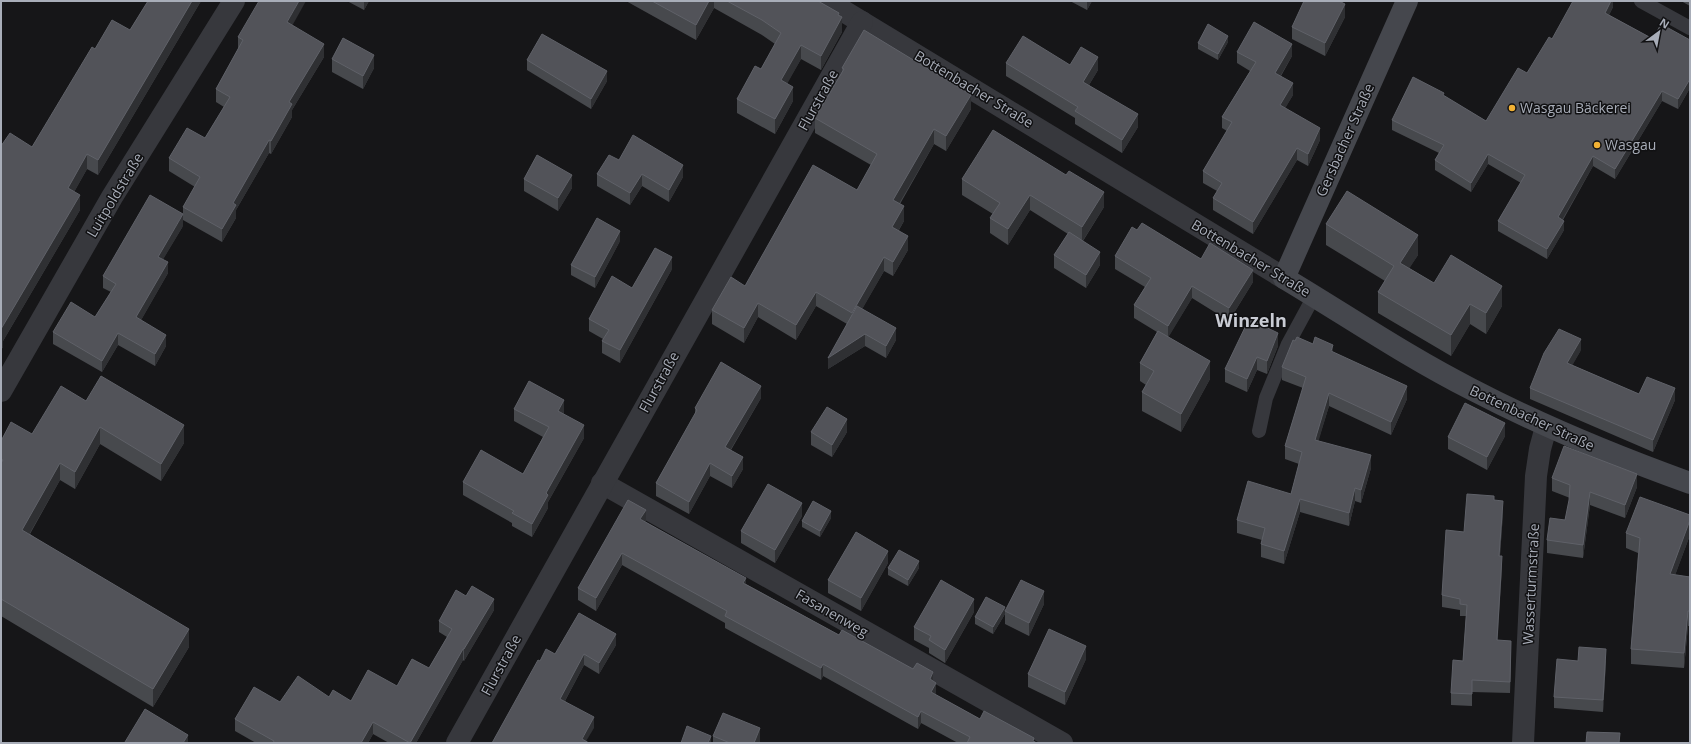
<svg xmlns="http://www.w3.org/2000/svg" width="1691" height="744" viewBox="0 0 1691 744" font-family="'Open Sans',sans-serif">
  <rect width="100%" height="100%" fill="#161618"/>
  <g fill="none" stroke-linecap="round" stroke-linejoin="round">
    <!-- lane -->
    <g stroke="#37383d" stroke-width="14">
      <path d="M 1641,1 L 1690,28"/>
      <path d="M 1259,431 L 1266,398 L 1288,344 L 1314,296"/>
    </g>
    <!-- street -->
    <g stroke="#37383d" stroke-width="22">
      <path d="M 827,1 L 1284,278"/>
      <path d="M 1,391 L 112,197 L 234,1"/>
      <path d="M 602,483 L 1062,743"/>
      <path d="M 457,743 L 862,22"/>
      <path d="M 1523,743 L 1536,476 L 1540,449 L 1546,427"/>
    </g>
    <!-- secondary -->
    <path stroke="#45474d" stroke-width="22" d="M 1407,1 L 1284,278 C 1346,315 1406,356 1471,389 C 1542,426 1615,456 1690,483"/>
  </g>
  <!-- wall -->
  <g fill="#47494d">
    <path d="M 148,1 L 201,1 L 98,175 L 87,169 L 74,192 L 80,210 L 3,341 L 3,347 L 1,350 L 1,146 L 32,147 L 95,49 L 130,30 Z"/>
    <path d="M 347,1 L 369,1 L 364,10 Z"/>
    <path d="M 626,1 L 818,1 L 839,15 L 842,32 L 821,70 L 801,59 L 787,83 L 793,101 L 775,134 L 737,113 L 737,99 L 761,69 L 775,44 L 762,35 L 714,8 L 696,40 Z"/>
    <path d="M 1070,1 L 1092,1 L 1087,10 Z"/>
    <path d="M 1613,1 L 1613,7 L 1609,15 L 1653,39 L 1690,40 L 1690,88 L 1678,109 L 1662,101 L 1615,179 L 1593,166 L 1563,220 L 1564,230 L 1547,259 L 1498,231 L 1498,221 L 1521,183 L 1488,164 L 1471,192 L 1435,170 L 1435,160 L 1439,153 L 1392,130 L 1392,120 L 1444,96 L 1486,121 L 1527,73 L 1552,39 Z"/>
    <path d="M 1681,1 L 1690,1 L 1690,6 Z"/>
    <path d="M 1345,17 L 1325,56 L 1292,39 L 1292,27 Z"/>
    <path d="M 292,25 L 324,57 L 292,110 L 292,117 L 271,154 L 269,153 L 236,210 L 236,218 L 222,242 L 183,220 L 183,207 L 195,187 L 169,171 L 169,158 L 205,138 L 224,107 L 216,102 L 216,89 L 238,49 L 238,37 Z"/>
    <path d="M 1228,42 L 1218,60 L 1198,49 L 1198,43 Z"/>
    <path d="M 1237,52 L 1292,56 L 1281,76 L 1293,95 L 1285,108 L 1320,140 L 1308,166 L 1297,160 L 1253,234 L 1213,210 L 1213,198 L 1217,191 L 1203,183 L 1203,171 L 1227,131 L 1222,128 L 1222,117 L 1250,71 L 1237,63 Z"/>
    <path d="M 332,59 L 374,68 L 363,89 L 332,72 Z"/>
    <path d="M 527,60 L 607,81 L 591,109 L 527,70 Z"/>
    <path d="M 1006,63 L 1070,65 L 1098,70 L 1089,85 L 1138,127 L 1122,153 L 1075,124 L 1075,118 L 1006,76 Z"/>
    <path d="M 842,68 L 971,109 L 946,151 L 934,144 L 900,204 L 904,221 L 899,230 L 908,250 L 893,276 L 884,271 L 862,309 L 896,340 L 886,358 L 865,346 L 828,369 L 847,324 L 816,306 L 796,340 L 758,317 L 744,343 L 712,324 L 712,310 L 745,286 L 857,190 L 871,165 L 815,133 L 815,118 L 842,72 Z"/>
    <path d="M 619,160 L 683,177 L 669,202 L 642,186 L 630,205 L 597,186 L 597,174 Z"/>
    <path d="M 524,179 L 572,188 L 558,211 L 524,191 Z"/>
    <path d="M 962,179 L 1104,207 L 1083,241 L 1100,265 L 1086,288 L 1054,268 L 1054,255 L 1068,234 L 1030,210 L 1008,245 L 990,233 L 990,218 L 993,214 L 962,195 Z"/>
    <path d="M 1326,224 L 1418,255 L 1409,268 L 1434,283 L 1502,306 L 1486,334 L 1470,324 L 1451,356 L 1378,313 L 1378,292 L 1385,281 L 1326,245 Z"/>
    <path d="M 183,226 L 163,259 L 168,273 L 141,320 L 166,346 L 155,366 L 118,345 L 102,372 L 53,344 L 53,332 L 95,317 L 111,292 L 103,288 L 103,276 Z"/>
    <path d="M 1137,230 L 1253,282 L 1229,321 L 1192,298 L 1168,337 L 1210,379 L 1181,432 L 1142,411 L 1142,392 L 1146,385 L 1140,381 L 1140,363 L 1157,332 L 1134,318 L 1134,305 L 1145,287 L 1115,269 L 1115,256 Z"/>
    <path d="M 620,241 L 595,288 L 571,275 L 571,265 Z"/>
    <path d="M 672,269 L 620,363 L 602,353 L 602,341 L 603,339 L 589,331 L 589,319 Z"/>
    <path d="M 1278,346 L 1267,374 L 1257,370 L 1247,392 L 1225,382 L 1225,369 Z"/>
    <path d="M 1581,350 L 1572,365 L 1639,394 L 1675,400 L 1653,452 L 1530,399 L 1530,388 Z"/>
    <path d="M 1333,352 L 1407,399 L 1391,435 L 1329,406 L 1318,441 L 1371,468 L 1361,503 L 1355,501 L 1349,526 L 1300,512 L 1284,564 L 1261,557 L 1261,544 L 1262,540 L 1237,533 L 1237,520 L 1291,494 L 1299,464 L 1285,459 L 1285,446 L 1303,388 L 1282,380 L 1282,367 Z"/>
    <path d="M 761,398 L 731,450 L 743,469 L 732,488 L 710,476 L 689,514 L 656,496 L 656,483 L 695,415 L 695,408 Z"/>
    <path d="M 86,401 L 184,443 L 161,481 L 100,444 L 75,489 L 60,480 L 30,534 L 189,647 L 153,707 L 1,616 L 1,441 L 32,434 Z"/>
    <path d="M 514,409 L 564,413 L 563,414 L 584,438 L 548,502 L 548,508 L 532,537 L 512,526 L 512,523 L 463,495 L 463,482 L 523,474 L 543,437 L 514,421 Z"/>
    <path d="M 811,432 L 847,432 L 832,457 L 811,445 Z"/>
    <path d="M 1505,436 L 1487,470 L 1448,449 L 1448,437 Z"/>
    <path d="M 1552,478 L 1637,487 L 1625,518 L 1590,505 L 1583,558 L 1547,553 L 1547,540 L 1565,520 L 1570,498 L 1552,491 Z"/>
    <path d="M 1494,500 L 1503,513 L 1500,556 L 1502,568 L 1497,640 L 1511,652 L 1510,693 L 1472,692 L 1472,706 L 1451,705 L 1451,693 L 1463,661 L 1466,616 L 1460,616 L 1460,610 L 1442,607 L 1442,595 L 1464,532 Z"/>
    <path d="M 802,516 L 775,563 L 741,543 L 741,531 Z"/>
    <path d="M 831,518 L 820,537 L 802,527 L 802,521 Z"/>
    <path d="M 646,522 L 746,584 L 839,635 L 933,681 L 936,695 L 980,719 L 1037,743 L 958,743 L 921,723 L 918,729 L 823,676 L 821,680 L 725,628 L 725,623 L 622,565 L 596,611 L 578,600 L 578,588 Z"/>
    <path d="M 1626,533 L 1690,535 L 1675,575 L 1690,577 L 1690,626 L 1688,626 L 1684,668 L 1631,664 L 1631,649 L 1638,553 L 1626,548 Z"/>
    <path d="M 888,563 L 861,611 L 828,593 L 828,580 Z"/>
    <path d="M 888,568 L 919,568 L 908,586 L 888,575 Z"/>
    <path d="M 466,596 L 494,610 L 464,661 L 463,660 L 416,743 L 389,743 L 373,734 L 368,743 L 256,743 L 235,731 L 235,719 L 280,702 L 329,697 L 351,701 L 397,686 L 429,668 L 447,637 L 439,632 L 439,621 Z"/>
    <path d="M 1044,604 L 1029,636 L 1005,624 L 1005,611 Z"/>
    <path d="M 974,612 L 945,663 L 929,653 L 929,648 L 914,640 L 914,627 Z"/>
    <path d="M 1005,614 L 993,634 L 975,624 L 975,617 Z"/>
    <path d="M 616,645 L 599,674 L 584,665 L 565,701 L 594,728 L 492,743 L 540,661 L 555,654 Z"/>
    <path d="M 1086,659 L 1065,705 L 1028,687 L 1028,674 Z"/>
    <path d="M 1578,661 L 1606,661 L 1603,712 L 1554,708 L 1554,697 Z"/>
    <path d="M 713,736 L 760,741 L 759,743 L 713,743 Z"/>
  </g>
  <!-- shaded-wall -->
  <g fill="#2f3033">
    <path d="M 192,1 L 201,1 L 98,175 L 98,160 Z"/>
    <path d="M 299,1 L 306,1 L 287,35 L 287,22 Z"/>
    <path d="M 364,1 L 369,1 L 364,10 Z"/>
    <path d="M 709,1 L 714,1 L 714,8 L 696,40 L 696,25 Z"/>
    <path d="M 1087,1 L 1092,1 L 1087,10 Z"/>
    <path d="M 1611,1 L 1613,1 L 1613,7 L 1605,23 L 1605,13 Z"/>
    <path d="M 1345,4 L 1345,17 L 1325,56 L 1325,43 Z"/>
    <path d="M 839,13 L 839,23 L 842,17 L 842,32 L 821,70 L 821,56 Z"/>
    <path d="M 1228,36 L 1228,42 L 1218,60 L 1218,54 Z"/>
    <path d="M 324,44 L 324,57 L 292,110 L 292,117 L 271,154 L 271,141 L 289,102 Z"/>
    <path d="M 1292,44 L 1292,56 L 1275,85 L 1275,73 Z"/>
    <path d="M 801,45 L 801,59 L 781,95 L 781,80 Z"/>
    <path d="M 374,55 L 374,68 L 363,89 L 363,76 Z"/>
    <path d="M 1098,57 L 1098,70 L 1083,95 L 1083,82 Z"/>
    <path d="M 607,71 L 607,81 L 591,109 L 591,99 Z"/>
    <path d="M 1690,78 L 1690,88 L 1678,109 L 1678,99 Z"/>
    <path d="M 1293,83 L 1293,95 L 1280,117 L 1280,105 Z"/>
    <path d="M 793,87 L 793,101 L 775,134 L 775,119 Z"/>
    <path d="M 1662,91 L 1662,101 L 1615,179 L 1615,169 Z"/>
    <path d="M 971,95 L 971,109 L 946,151 L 946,136 Z"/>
    <path d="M 1138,114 L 1138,127 L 1122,153 L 1122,140 Z"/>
    <path d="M 1320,128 L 1320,140 L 1308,166 L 1308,154 Z"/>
    <path d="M 934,129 L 934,144 L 893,214 L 893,200 Z"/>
    <path d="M 269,140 L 269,153 L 236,210 L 236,218 L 222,242 L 222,229 L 233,203 Z"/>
    <path d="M 1297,148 L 1297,160 L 1253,234 L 1253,222 Z"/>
    <path d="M 87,154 L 87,169 L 68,203 L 68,188 Z"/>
    <path d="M 1488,154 L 1488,164 L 1471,192 L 1471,183 Z"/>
    <path d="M 1593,156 L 1593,166 L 1558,227 L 1558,217 Z"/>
    <path d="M 683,165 L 683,177 L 669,202 L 669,190 Z"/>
    <path d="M 642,174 L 642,186 L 630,205 L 630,193 Z"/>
    <path d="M 572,175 L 572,188 L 558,211 L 558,198 Z"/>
    <path d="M 1104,192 L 1104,207 L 1082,242 L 1082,227 Z"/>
    <path d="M 80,195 L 80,210 L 3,341 L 3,347 L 1,350 L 1,329 Z"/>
    <path d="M 1030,195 L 1030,210 L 1008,245 L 1008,229 Z"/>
    <path d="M 904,206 L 904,221 L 892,241 L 892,227 Z"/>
    <path d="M 183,214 L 183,226 L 158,268 L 158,257 Z"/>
    <path d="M 1564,221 L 1564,230 L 1547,259 L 1547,249 Z"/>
    <path d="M 620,231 L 620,241 L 595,288 L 595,277 Z"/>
    <path d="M 1418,235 L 1418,255 L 1400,283 L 1400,263 Z"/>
    <path d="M 908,236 L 908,250 L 893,276 L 893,262 Z"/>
    <path d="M 1100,252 L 1100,265 L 1086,288 L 1086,275 Z"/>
    <path d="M 672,257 L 672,269 L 620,363 L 620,350 Z"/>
    <path d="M 884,257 L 884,271 L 852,327 L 852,313 Z"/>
    <path d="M 168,262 L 168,273 L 136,329 L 136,317 Z"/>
    <path d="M 1253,270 L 1253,282 L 1229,321 L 1229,308 Z"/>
    <path d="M 1192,286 L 1192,298 L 1168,338 L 1168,326 Z"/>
    <path d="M 1502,286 L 1502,306 L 1486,334 L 1486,313 Z"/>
    <path d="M 816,292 L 816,306 L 796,340 L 796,325 Z"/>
    <path d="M 758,303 L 758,317 L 744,343 L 744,328 Z"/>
    <path d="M 1470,304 L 1470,324 L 1451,356 L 1451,335 Z"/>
    <path d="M 896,328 L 896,340 L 886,358 L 886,346 Z"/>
    <path d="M 118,333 L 118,345 L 102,372 L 102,361 Z"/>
    <path d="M 1278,333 L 1278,346 L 1267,374 L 1267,361 Z"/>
    <path d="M 865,334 L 865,346 L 828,369 L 828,358 Z"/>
    <path d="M 166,335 L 166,346 L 155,366 L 155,354 Z"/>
    <path d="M 1581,339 L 1581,350 L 1567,375 L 1567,363 Z"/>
    <path d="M 1333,345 L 1333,358 L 1331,351 Z"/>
    <path d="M 1257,357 L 1257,370 L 1247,392 L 1247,379 Z"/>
    <path d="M 1210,361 L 1210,379 L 1181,432 L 1181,414 Z"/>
    <path d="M 761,386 L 761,398 L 725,459 L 725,447 Z"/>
    <path d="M 1407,386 L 1407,399 L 1391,435 L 1391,422 Z"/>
    <path d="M 1675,388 L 1675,400 L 1653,452 L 1653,440 Z"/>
    <path d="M 1329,393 L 1329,406 L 1315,453 L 1315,440 Z"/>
    <path d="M 564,400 L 564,413 L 558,424 L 558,411 Z"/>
    <path d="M 847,419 L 847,432 L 832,457 L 832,445 Z"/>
    <path d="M 1505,423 L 1505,436 L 1487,470 L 1487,457 Z"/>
    <path d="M 184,425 L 184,443 L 161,481 L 161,464 Z"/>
    <path d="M 584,425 L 584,438 L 548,502 L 548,508 L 532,537 L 532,524 L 546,493 Z"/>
    <path d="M 100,427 L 100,444 L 75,489 L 75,472 Z"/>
    <path d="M 1371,455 L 1371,468 L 1361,503 L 1361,490 Z"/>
    <path d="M 743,457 L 743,469 L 732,488 L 732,476 Z"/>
    <path d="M 60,463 L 60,480 L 22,547 L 22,530 Z"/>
    <path d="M 710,463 L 710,476 L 689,514 L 689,502 Z"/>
    <path d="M 1637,474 L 1637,487 L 1625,518 L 1625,505 Z"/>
    <path d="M 1355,488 L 1355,501 L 1349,526 L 1349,513 Z"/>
    <path d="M 1590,492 L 1590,505 L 1583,558 L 1583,545 Z"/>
    <path d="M 1300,499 L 1300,512 L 1284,564 L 1284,551 Z"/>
    <path d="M 1503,501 L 1503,513 L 1499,568 L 1499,556 Z"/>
    <path d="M 802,503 L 802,516 L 775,563 L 775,550 Z"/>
    <path d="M 646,510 L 646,522 L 640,519 Z"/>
    <path d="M 831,511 L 831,518 L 820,537 L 820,531 Z"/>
    <path d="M 1690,520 L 1690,535 L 1670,589 L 1670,574 Z"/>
    <path d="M 888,551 L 888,563 L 861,611 L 861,598 Z"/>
    <path d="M 622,553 L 622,565 L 596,611 L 596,598 Z"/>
    <path d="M 1502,556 L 1502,568 L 1497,652 L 1497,640 Z"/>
    <path d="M 919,561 L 919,568 L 908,586 L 908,580 Z"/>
    <path d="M 746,578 L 746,590 L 743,583 Z"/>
    <path d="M 1044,591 L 1044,604 L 1029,636 L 1029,623 Z"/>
    <path d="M 494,599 L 494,610 L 464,661 L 464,649 Z"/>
    <path d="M 974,599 L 974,612 L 945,663 L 945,650 Z"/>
    <path d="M 1005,607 L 1005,614 L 993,634 L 993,627 Z"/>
    <path d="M 1688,611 L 1688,626 L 1684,668 L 1684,653 Z"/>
    <path d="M 189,629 L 189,647 L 153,707 L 153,689 Z"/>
    <path d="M 616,634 L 616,645 L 599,674 L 599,663 Z"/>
    <path d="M 1511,641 L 1511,652 L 1510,693 L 1510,682 Z"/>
    <path d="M 1086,646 L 1086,659 L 1065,705 L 1065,692 Z"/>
    <path d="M 463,649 L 463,660 L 416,743 L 410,743 Z"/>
    <path d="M 1606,649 L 1606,661 L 1603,712 L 1603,700 Z"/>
    <path d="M 584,654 L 584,665 L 560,710 L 560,699 Z"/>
    <path d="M 823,664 L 823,676 L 821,680 L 821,668 Z"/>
    <path d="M 933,672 L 933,685 L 930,679 Z"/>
    <path d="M 936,683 L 936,695 L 931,692 Z"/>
    <path d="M 921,711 L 921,723 L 918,729 L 918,717 Z"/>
    <path d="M 594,717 L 594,728 L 585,743 L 582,739 Z"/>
    <path d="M 373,722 L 373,734 L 368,743 L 361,743 Z"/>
    <path d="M 760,728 L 760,741 L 759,743 L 754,743 Z"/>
    <path d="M 188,735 L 188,743 L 183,743 Z"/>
    <path d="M 711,736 L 711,743 L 708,743 Z"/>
  </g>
  <!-- building -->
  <g fill="#525359" stroke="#5f6168">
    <path d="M 148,1 L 192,1 L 98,160 L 87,154 L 68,188 L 80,195 L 1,329 L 1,146 L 10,133 L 32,147 L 92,47 L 95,49 L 112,20 L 130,30 Z"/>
    <path d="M 259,1 L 299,1 L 287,22 L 324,44 L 289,102 L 292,104 L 271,141 L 269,140 L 233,203 L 236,205 L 222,229 L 183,207 L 200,177 L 169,158 L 187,128 L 205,138 L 230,97 L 216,89 L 243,40 L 238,37 Z"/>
    <path d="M 652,1 L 709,1 L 696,25 Z"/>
    <path d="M 727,1 L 818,1 L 839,13 L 838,15 L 842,17 L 821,56 L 801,45 L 781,80 L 793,87 L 775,119 L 737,99 L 755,66 L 761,69 L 781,33 L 762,20 Z"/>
    <path d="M 1304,1 L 1339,1 L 1345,4 L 1325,43 L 1292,27 Z"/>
    <path d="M 1573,1 L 1611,1 L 1605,13 L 1653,39 L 1661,24 L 1690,40 L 1690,79 L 1678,99 L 1662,91 L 1615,169 L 1593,156 L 1558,217 L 1564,221 L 1547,249 L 1498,221 L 1525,175 L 1488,154 L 1471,183 L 1435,160 L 1444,145 L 1392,120 L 1413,77 L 1444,93 L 1443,95 L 1486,121 L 1518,68 L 1527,73 L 1549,37 L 1552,39 Z"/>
    <path d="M 1254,22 L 1292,44 L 1275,73 L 1293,83 L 1280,105 L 1320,128 L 1308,154 L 1297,148 L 1253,222 L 1213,198 L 1222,183 L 1203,171 L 1232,122 L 1222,117 L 1256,62 L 1237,52 Z"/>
    <path d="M 1208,24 L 1228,36 L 1218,54 L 1198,43 Z"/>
    <path d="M 864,30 L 971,95 L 946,136 L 934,129 L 893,200 L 904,206 L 892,227 L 908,236 L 893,262 L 884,257 L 852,313 L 816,292 L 796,325 L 758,303 L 744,328 L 712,310 L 731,277 L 745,286 L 813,165 L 857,190 L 877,154 L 815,118 L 844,69 L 842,68 Z"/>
    <path d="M 542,34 L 607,71 L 591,99 L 527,60 Z"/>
    <path d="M 1023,36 L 1070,65 L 1081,47 L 1098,57 L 1083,82 L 1138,114 L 1122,140 L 1075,111 L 1078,107 L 1006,63 Z"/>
    <path d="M 343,38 L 374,55 L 363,76 L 332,59 Z"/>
    <path d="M 993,130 L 1066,175 L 1069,171 L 1104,192 L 1082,227 L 1030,195 L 1008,229 L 990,218 L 1000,203 L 962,179 Z"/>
    <path d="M 633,135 L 683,165 L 669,190 L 642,174 L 630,193 L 597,174 L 609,155 L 619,160 Z"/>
    <path d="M 537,155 L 572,175 L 558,198 L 524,179 Z"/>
    <path d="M 1347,191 L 1418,235 L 1400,263 L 1434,283 L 1451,255 L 1502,286 L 1486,313 L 1470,304 L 1451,335 L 1378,292 L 1394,266 L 1326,224 Z"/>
    <path d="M 150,195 L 183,214 L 158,257 L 168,262 L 136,317 L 166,335 L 155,354 L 118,333 L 102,361 L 53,332 L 71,302 L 95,317 L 116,284 L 103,276 Z"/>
    <path d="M 597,218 L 620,231 L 595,277 L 571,265 Z"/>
    <path d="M 1142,223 L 1201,259 L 1210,243 L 1253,270 L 1229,308 L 1192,286 L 1168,326 L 1134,305 L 1151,278 L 1115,256 L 1132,227 L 1137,230 Z"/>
    <path d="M 1069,232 L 1100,252 L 1086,275 L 1054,255 Z"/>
    <path d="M 655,248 L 672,257 L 620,350 L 602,341 L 609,330 L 589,319 L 612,276 L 632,288 Z"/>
    <path d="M 857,306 L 896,328 L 886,346 L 865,334 L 828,358 Z"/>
    <path d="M 1249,319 L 1278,333 L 1267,361 L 1257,357 L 1247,379 L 1225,369 Z"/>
    <path d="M 1559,329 L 1581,339 L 1567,363 L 1639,394 L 1647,377 L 1675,388 L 1653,440 L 1530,388 L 1544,353 Z"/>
    <path d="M 1158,331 L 1210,361 L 1181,414 L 1142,392 L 1154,371 L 1140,363 Z"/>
    <path d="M 1297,337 L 1313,344 L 1315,337 L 1333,345 L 1331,351 L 1407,386 L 1391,422 L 1329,393 L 1315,440 L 1371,455 L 1361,490 L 1355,488 L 1349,513 L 1300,499 L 1284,551 L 1261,544 L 1265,528 L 1237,520 L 1248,481 L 1291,494 L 1302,452 L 1285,446 L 1306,377 L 1282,367 L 1293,340 L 1295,341 Z"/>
    <path d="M 721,362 L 761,386 L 725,447 L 743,457 L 732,476 L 710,463 L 689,502 L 656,483 L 697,410 L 695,408 Z"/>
    <path d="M 101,376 L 184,425 L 161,464 L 100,427 L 75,472 L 60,463 L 22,530 L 189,629 L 153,689 L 1,599 L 1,463 L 3,460 L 1,459 L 1,441 L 11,422 L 32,434 L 61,386 L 86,401 Z"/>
    <path d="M 529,381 L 564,400 L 558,411 L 584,425 L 546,493 L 548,495 L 532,524 L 512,513 L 514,511 L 463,482 L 481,450 L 523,474 L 549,427 L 514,409 Z"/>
    <path d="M 1465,403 L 1505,423 L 1487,457 L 1448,437 Z"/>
    <path d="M 827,407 L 847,419 L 832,445 L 811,432 Z"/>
    <path d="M 1564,446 L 1637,474 L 1625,505 L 1590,492 L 1583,545 L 1547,540 L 1550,518 L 1565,520 L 1569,500 L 1570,485 L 1552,478 Z"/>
    <path d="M 768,484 L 802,503 L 775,550 L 741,531 Z"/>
    <path d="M 1467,494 L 1494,496 L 1494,500 L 1503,501 L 1499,556 L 1502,556 L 1497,640 L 1511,641 L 1510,682 L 1472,680 L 1472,694 L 1451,693 L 1453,660 L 1463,661 L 1467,605 L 1460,604 L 1460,599 L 1442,595 L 1446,530 L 1464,532 Z"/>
    <path d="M 1640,497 L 1690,515 L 1690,520 L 1670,574 L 1690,577 L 1690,611 L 1688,611 L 1684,653 L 1631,649 L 1640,538 L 1626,533 Z"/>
    <path d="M 628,500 L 646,510 L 640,519 L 746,578 L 743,583 L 839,635 L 842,630 L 913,669 L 917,663 L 933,672 L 930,679 L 936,683 L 931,692 L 980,719 L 984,711 L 1034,738 L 1033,741 L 1037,743 L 967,743 L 970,737 L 921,711 L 918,717 L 823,664 L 821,668 L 725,616 L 727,611 L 622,553 L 596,598 L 578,588 Z"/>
    <path d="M 813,501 L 831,511 L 820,531 L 802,521 Z"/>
    <path d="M 856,532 L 888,551 L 861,598 L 828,580 Z"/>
    <path d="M 899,550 L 919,561 L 908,580 L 888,568 Z"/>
    <path d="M 941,580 L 974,599 L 945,650 L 929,640 L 931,636 L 914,627 Z"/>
    <path d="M 1021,580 L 1044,591 L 1029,623 L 1005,611 Z"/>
    <path d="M 472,586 L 494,599 L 464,649 L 463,649 L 410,743 L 373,722 L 361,743 L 273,743 L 274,741 L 235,719 L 254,687 L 280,702 L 298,676 L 329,697 L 333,690 L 351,701 L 368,670 L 397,686 L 412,659 L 429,668 L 452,629 L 439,621 L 456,590 L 466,596 Z"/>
    <path d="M 986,597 L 1005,607 L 993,627 L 975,617 Z"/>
    <path d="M 579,613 L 616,634 L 599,663 L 584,654 L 560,699 L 594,717 L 582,739 L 589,743 L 492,743 L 538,660 L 540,661 L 546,649 L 555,654 Z"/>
    <path d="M 1049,629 L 1086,646 L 1065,692 L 1028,674 Z"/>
    <path d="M 1579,647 L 1606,649 L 1603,700 L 1554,697 L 1557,659 L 1578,661 Z"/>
    <path d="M 145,709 L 188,735 L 183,743 L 126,743 L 125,742 Z"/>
    <path d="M 723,713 L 760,728 L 754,743 L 730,743 L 713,736 Z"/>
    <path d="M 687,726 L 711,736 L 708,743 L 681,743 Z"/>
    <path d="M 1587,732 L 1620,733 L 1619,743 L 1586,743 Z"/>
  </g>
  <!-- markers -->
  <g fill="#f2b134" stroke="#111113" stroke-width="1.5">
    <circle cx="1512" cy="108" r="4"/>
    <circle cx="1597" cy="145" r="4"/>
  </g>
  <g text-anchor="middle" stroke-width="3" stroke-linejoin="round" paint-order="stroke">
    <!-- street labels -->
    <g font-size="14" fill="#a8adb8" stroke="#111113">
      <text transform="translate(974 89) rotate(31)" y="5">Bottenbacher Straße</text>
      <text transform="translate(818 100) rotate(-61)" y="5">Flurstraße</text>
      <text transform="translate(1345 140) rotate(-66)" y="5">Gersbacher Straße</text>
      <text transform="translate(115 195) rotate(-59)" y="5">Luitpoldstraße</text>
      <text transform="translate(1251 258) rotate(31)" y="5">Bottenbacher Straße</text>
      <text transform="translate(659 382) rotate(-61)" y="5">Flurstraße</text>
      <text transform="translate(1532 418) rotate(25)" y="5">Bottenbacher Straße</text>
      <text transform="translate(1531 584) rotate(-87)" y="5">Wasserturmstraße</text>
      <text transform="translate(832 613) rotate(30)" y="5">Fasanenweg</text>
      <text transform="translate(501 665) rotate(-61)" y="5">Flurstraße</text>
    </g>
    <!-- poi labels -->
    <g font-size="14" fill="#a8adb8" stroke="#111113" text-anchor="start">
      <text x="1520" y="113">Wasgau Bäckerei</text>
      <text x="1605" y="150">Wasgau</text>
    </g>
    <!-- district labels -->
    <g font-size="18" font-weight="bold" fill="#c9ccd4" stroke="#111113">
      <text x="1251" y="327">Winzeln</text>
    </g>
  </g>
  <!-- border -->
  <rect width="1691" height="744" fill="none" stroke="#a8adb8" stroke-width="4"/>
  <!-- north arrow -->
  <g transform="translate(1659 32) rotate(32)" stroke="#111113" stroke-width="3" paint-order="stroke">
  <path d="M0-3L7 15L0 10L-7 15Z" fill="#a8adb8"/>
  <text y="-6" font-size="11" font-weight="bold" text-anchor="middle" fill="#a8adb8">N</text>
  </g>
</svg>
